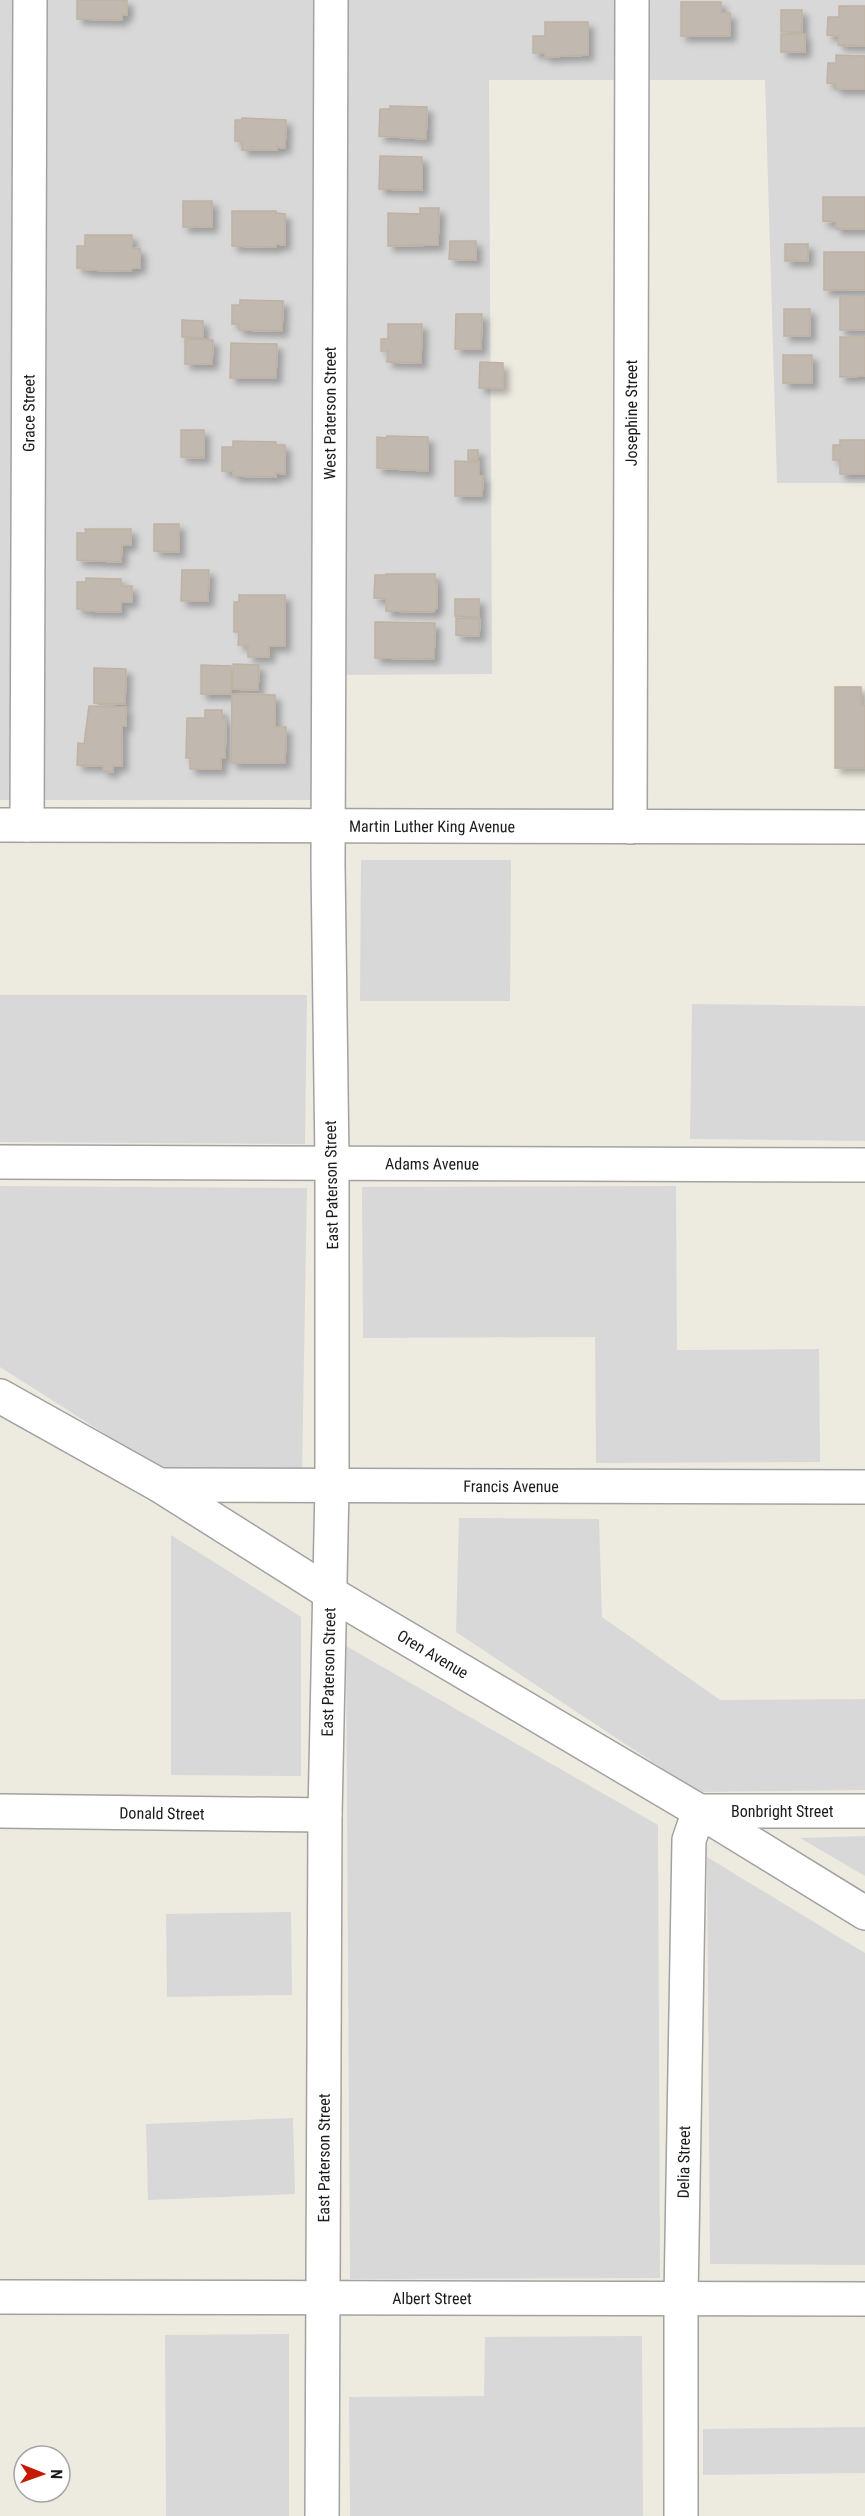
<svg xmlns="http://www.w3.org/2000/svg" width="865" height="2516" viewBox="0 0 865 2516" font-family="'Roboto Condensed',sans-serif">
  <defs>
    <filter id="shadow"><feDropShadow dx="5.5" dy="5.5" stdDeviation="3" flood-color="#0004"/></filter>
  </defs>
  <rect width="100%" height="100%" fill="#edeae0"/>
  <!-- residential -->
  <g fill="#d9d8d8">
    <path d="M 0,0 L 865,0 L 865,483 L 777,483 L 765,80 L 489,80 L 492,674 L 342,675 L 341,800 L 0,800 Z"/>
    <path d="M 361,860 L 511,860 L 510,1001 L 360,1001 Z"/>
    <path d="M 0,995 L 307,995 L 305,1144 L 0,1142 Z"/>
    <path d="M 692,1004 L 865,1006 L 865,1141 L 690,1139 Z"/>
    <path d="M 0,1186 L 307,1188 L 302,1472 L 168,1474 L 0,1367 Z"/>
    <path d="M 676,1186 L 677,1350 L 819,1349 L 820,1462 L 596,1463 L 595,1337 L 363,1338 L 362,1187 Z"/>
    <path d="M 459,1518 L 599,1519 L 602,1617 L 720,1700 L 865,1699 L 865,1790 L 698,1792 L 456,1632 Z"/>
    <path d="M 171,1535 L 301,1617 L 301,1776 L 171,1775 Z"/>
    <path d="M 346,1646 L 658,1825 L 660,2278 L 350,2279 Z"/>
    <path d="M 865,1836 L 865,1876 L 800,1838 Z"/>
    <path d="M 707,1857 L 865,1953 L 865,2265 L 710,2264 Z"/>
    <path d="M 291,1912 L 292,1995 L 167,1997 L 166,1914 Z"/>
    <path d="M 293,2118 L 295,2194 L 148,2200 L 146,2124 Z"/>
    <path d="M 289,2334 L 289,2516 L 166,2516 L 165,2335 Z"/>
    <path d="M 642,2336 L 643,2516 L 350,2516 L 349,2397 L 484,2396 L 485,2337 Z"/>
    <path d="M 865,2427 L 865,2473 L 703,2475 L 703,2429 Z"/>
  </g>
  <!-- building -->
  <g fill="#c1b9b0" stroke="#beb2a2" stroke-width="1.5" filter="url(#shadow)">
    <path d="M 77,0 L 127,0 L 127,15 L 122,15 L 122,20 L 77,19 Z"/>
    <path d="M 681,2 L 721,2 L 721,13 L 730,13 L 730,36 L 681,36 Z"/>
    <path d="M 839,6 L 865,6 L 865,46 L 838,45 L 838,36 L 827,35 L 828,17 L 839,17 Z"/>
    <rect x="781" y="10" width="21" height="22"/>
    <path d="M 545,22 L 588,22 L 588,55 L 545,57 L 545,53 L 533,53 L 533,36 L 545,36 Z"/>
    <rect x="781" y="34" width="24" height="18"/>
    <path d="M 836,55 L 865,56 L 865,89 L 836,89 L 836,84 L 827,83 L 828,63 L 836,63 Z"/>
    <path d="M 390,106 L 427,107 L 426,139 L 379,136 L 380,109 L 390,109 Z"/>
    <path d="M 242,118 L 286,120 L 285,148 L 277,147 L 277,150 L 242,150 L 242,141 L 235,141 L 235,120 L 242,120 Z"/>
    <path d="M 380,156 L 422,157 L 422,190 L 379,189 Z"/>
    <path d="M 823,197 L 865,197 L 865,229 L 836,229 L 836,222 L 823,221 Z"/>
    <rect x="183" y="201" width="29" height="26"/>
    <path d="M 420,208 L 439,208 L 438,245 L 388,246 L 388,213 L 420,214 Z"/>
    <path d="M 232,211 L 276,211 L 276,213 L 285,214 L 285,245 L 276,244 L 276,247 L 232,246 Z"/>
    <path d="M 85,235 L 132,235 L 132,248 L 140,249 L 140,268 L 132,268 L 131,271 L 85,270 L 85,268 L 77,268 L 77,246 L 85,246 Z"/>
    <path d="M 450,241 L 476,241 L 476,260 L 449,259 Z"/>
    <rect x="785" y="244" width="23" height="17"/>
    <rect x="824" y="252" width="41" height="38"/>
    <rect x="840" y="297" width="25" height="33"/>
    <path d="M 240,300 L 283,301 L 282,331 L 239,330 L 239,324 L 232,324 L 232,305 L 240,305 Z"/>
    <rect x="784" y="309" width="26" height="27"/>
    <path d="M 456,314 L 482,314 L 481,349 L 455,349 Z"/>
    <path d="M 182,320 L 203,321 L 203,338 L 182,337 Z"/>
    <path d="M 388,324 L 422,324 L 421,363 L 387,362 L 388,351 L 381,351 L 381,339 L 388,339 Z"/>
    <path d="M 840,337 L 865,337 L 865,376 L 840,377 Z"/>
    <path d="M 185,339 L 213,340 L 212,364 L 185,364 Z"/>
    <path d="M 231,343 L 277,344 L 276,378 L 230,378 Z"/>
    <rect x="783" y="355" width="29" height="28"/>
    <path d="M 480,362 L 503,363 L 503,388 L 479,388 Z"/>
    <path d="M 181,430 L 204,430 L 204,458 L 181,457 Z"/>
    <path d="M 387,436 L 428,437 L 428,471 L 377,468 L 377,437 L 387,438 Z"/>
    <path d="M 840,440 L 865,440 L 865,474 L 840,474 L 840,460 L 833,460 L 833,445 L 840,445 Z"/>
    <path d="M 233,441 L 276,442 L 276,445 L 285,445 L 285,474 L 276,473 L 276,477 L 233,476 L 233,471 L 222,471 L 222,447 L 233,447 Z"/>
    <rect x="468" y="450" width="10" height="10"/>
    <path d="M 455,461 L 479,462 L 479,476 L 483,476 L 482,496 L 455,496 Z"/>
    <path d="M 154,524 L 179,524 L 179,552 L 154,551 Z"/>
    <path d="M 85,529 L 131,529 L 131,545 L 122,545 L 121,562 L 77,560 L 77,533 L 86,533 Z"/>
    <path d="M 182,570 L 209,570 L 208,601 L 181,601 Z"/>
    <path d="M 386,574 L 435,574 L 435,583 L 437,583 L 437,608 L 435,608 L 434,612 L 386,611 L 386,599 L 374,598 L 375,575 L 386,575 Z"/>
    <path d="M 86,578 L 121,579 L 121,586 L 132,586 L 132,602 L 121,602 L 121,612 L 85,611 L 85,609 L 77,609 L 77,582 L 86,582 Z"/>
    <path d="M 239,595 L 285,595 L 285,646 L 269,646 L 269,657 L 248,657 L 248,645 L 238,645 L 239,632 L 234,632 L 234,602 L 239,602 Z"/>
    <path d="M 455,599 L 479,599 L 479,617 L 455,616 Z"/>
    <path d="M 456,618 L 480,619 L 479,636 L 456,635 Z"/>
    <path d="M 375,622 L 435,623 L 434,659 L 375,658 Z"/>
    <path d="M 233,664 L 259,665 L 258,690 L 233,689 Z"/>
    <path d="M 201,665 L 231,666 L 231,694 L 201,694 Z"/>
    <path d="M 94,668 L 126,669 L 125,704 L 94,703 Z"/>
    <path d="M 835,687 L 861,687 L 861,705 L 865,705 L 865,768 L 835,768 Z"/>
    <path d="M 232,694 L 275,695 L 275,727 L 286,727 L 285,763 L 231,763 Z"/>
    <path d="M 89,706 L 126,707 L 126,726 L 122,726 L 122,766 L 113,766 L 113,772 L 103,771 L 103,766 L 77,765 L 78,743 L 84,744 Z"/>
    <path d="M 205,710 L 222,710 L 222,719 L 226,719 L 225,758 L 221,758 L 221,769 L 190,769 L 190,758 L 186,758 L 187,718 L 205,718 Z"/>
  </g>
  <g fill="none" stroke-linecap="round" stroke-linejoin="round">
    <!-- minor casing -->
    <g stroke="#a2a2a2" stroke-width="36">
      <g id="minor">
        <path id="s1" d="M 0,825 L 865,827"/>
        <path id="s2" d="M 27,825 L 30,0"/>
        <path id="s3" d="M 630,827 L 632,0"/>
        <path id="s4" d="M 0,1162 L 865,1165"/>
        <path id="s5" d="M 0,1396 L 159,1485 L 330,1593 L 699,1811 L 865,1913"/>
        <path id="s6" d="M 159,1485 L 865,1487"/>
        <path id="s7" d="M 0,1811 L 325,1815"/>
        <path id="s8" d="M 0,2297 L 865,2299"/>
        <path id="s9" d="M 322,2516 L 325,1815 L 332,1486 L 332,1162 L 328,865 L 331,0"/>
        <path id="s10" d="M 681,2516 L 681,2298 L 689,1840 L 699,1811 L 865,1811"/>
      </g>
    </g>
    <!-- minor -->
    <use href="#minor" stroke="#fff" stroke-width="33"/>
  </g>
  <g text-anchor="middle" stroke-width="4.5" stroke-linejoin="round" paint-order="stroke">
    <!-- street labels -->
    <g font-size="16" fill="#1b1b1b" stroke="#fff">
      <text dy="6" stroke="none"><textPath href="#s2" startOffset="412">Grace Street</textPath></text>
      <text dy="6" stroke="none"><textPath href="#s9" startOffset="2103">West Paterson Street</textPath></text>
      <text dy="6" stroke="none"><textPath href="#s3" startOffset="414">Josephine Street</textPath></text>
      <text dy="6" stroke="none"><textPath href="#s1" startOffset="432">Martin Luther King Avenue</textPath></text>
      <text dy="6" stroke="none"><textPath href="#s4" startOffset="432">Adams Avenue</textPath></text>
      <text transform="translate(331 1185) rotate(-91)" y="6">East Paterson Street</text>
      <text dy="6" stroke="none"><textPath href="#s6" startOffset="352">Francis Avenue</textPath></text>
      <text dy="6" stroke="none"><textPath href="#s5" startOffset="504">Oren Avenue</textPath></text>
      <text dy="6" stroke="none"><textPath href="#s9" startOffset="844">East Paterson Street</textPath></text>
      <text dy="6" stroke="none"><textPath href="#s10" startOffset="790">Bonbright Street</textPath></text>
      <text dy="6" stroke="none"><textPath href="#s7" startOffset="162">Donald Street</textPath></text>
      <text dy="6" stroke="none"><textPath href="#s9" startOffset="358">East Paterson Street</textPath></text>
      <text dy="6" stroke="none"><textPath href="#s10" startOffset="354">Delia Street</textPath></text>
      <text dy="6" stroke="none"><textPath href="#s8" startOffset="432">Albert Street</textPath></text>
    </g>
  </g>
  <!-- north arrow -->
  <g transform="translate(42 2474) rotate(91)"><circle r="28" fill="#ffffff" stroke="#a4a4a4" stroke-width="1.5"/>
  <path d="M0-4.5L10 22L0 15L-10 22Z" fill="#c51a00"/>
  <text y="-9" font-size="16" font-weight="bold" text-anchor="middle" fill="#1b1b1b">N</text>
  </g>
</svg>
